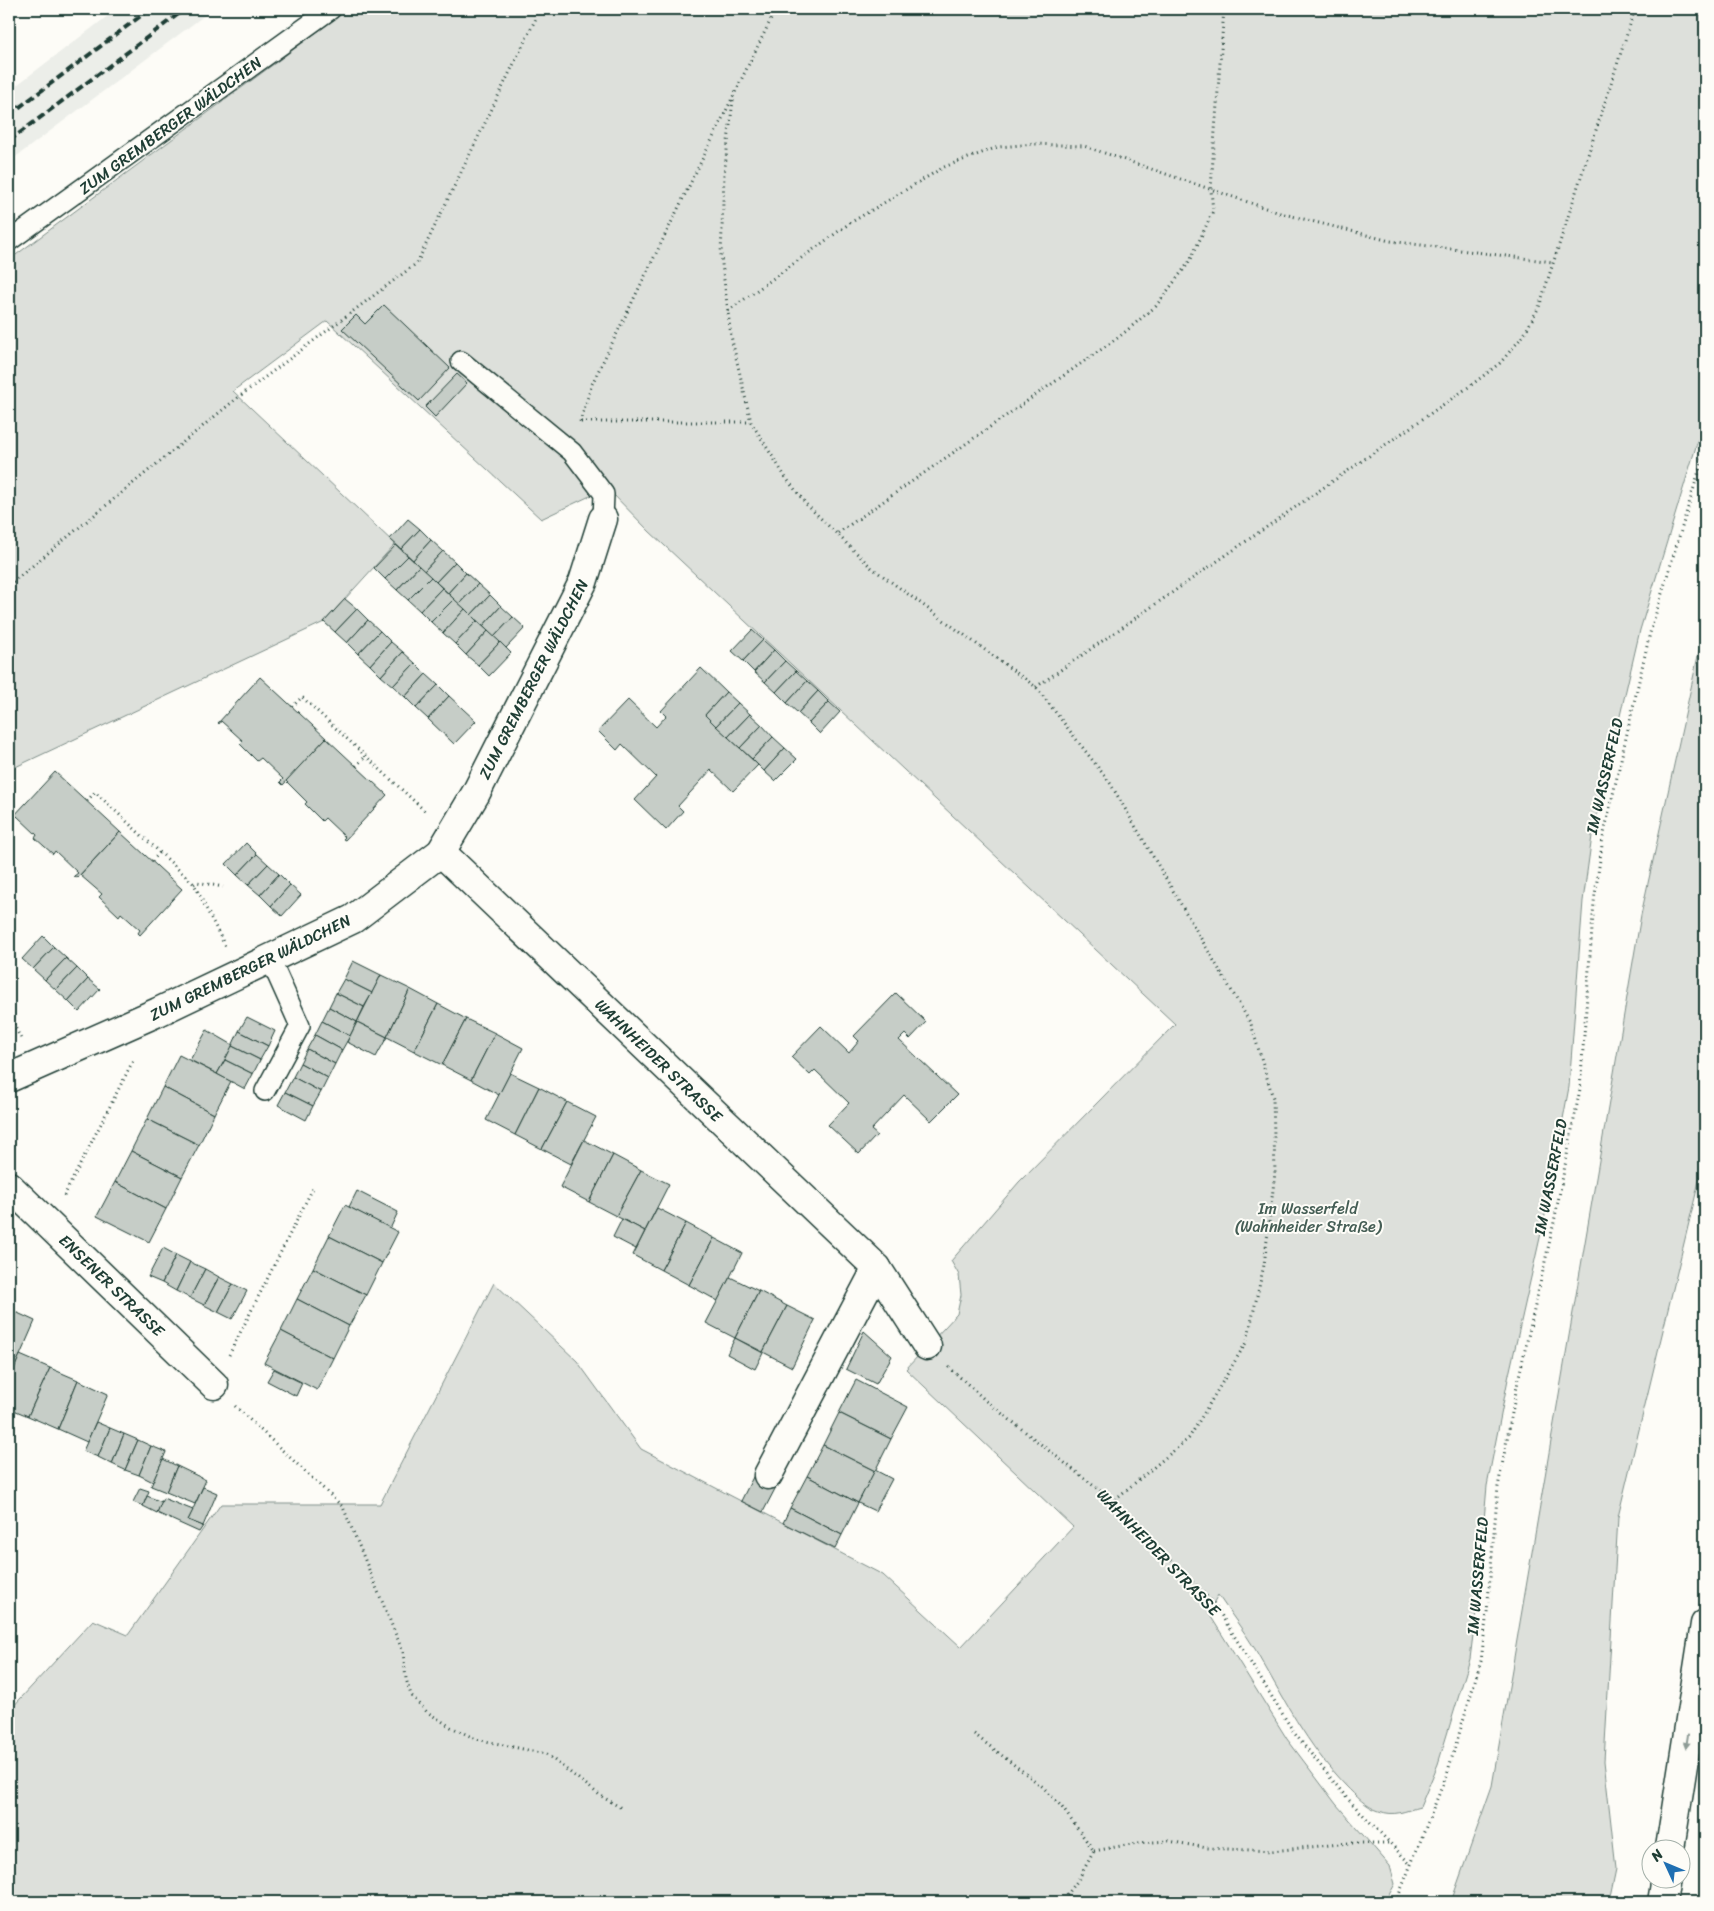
<svg xmlns="http://www.w3.org/2000/svg" width="1714" height="1911" viewBox="0 0 1714 1911" font-family="Sriracha,sans-serif">
  <rect width="100%" height="100%" fill="#fdfcf7"/>
  <filter id="ink" filterUnits="userSpaceOnUse"><feTurbulence type="fractalNoise" baseFrequency=".02" numOctaves="2"/><feDisplacementMap in="SourceGraphic" scale="10" xChannelSelector="R" yChannelSelector="G"/><feConvolveMatrix kernelMatrix="1 2 1 2 8 2 1 2 1" color-interpolation-filters="sRGB"/></filter>
  <g filter="url(#ink)">
    <!-- built -->
    <path fill="#eceee9" d="M 117,9 L 213,9 L 9,162 L 9,91 Z"/>
    <!-- green -->
    <g fill="#dde0db" stroke="#7e8e88">
      <path d="M 348,9 L 1705,9 L 1705,417 L 1640,630 L 1592,836 L 1583,901 L 1569,1087 L 1544,1220 L 1508,1379 L 1487,1486 L 1476,1611 L 1470,1659 L 1438,1764 L 1420,1807 C 1404,1811 1395,1817 1379,1811 C 1366,1807 1356,1796 1346,1786 C 1307,1746 1283,1697 1255,1649 C 1244,1631 1230,1613 1218,1595 L 1208,1612 L 1287,1739 L 1336,1804 L 1390,1866 L 1395,1884 L 1385,1902 L 9,1902 L 9,1711 L 93,1620 L 128,1635 L 221,1504 L 380,1504 L 494,1283 L 577,1361 L 641,1449 L 883,1575 L 961,1647 L 1073,1527 L 906,1369 L 957,1314 L 961,1295 L 959,1275 L 951,1261 L 1019,1182 L 1175,1024 L 649,531 L 607,488 L 541,519 L 327,321 L 233,391 L 395,544 L 324,622 L 9,770 L 9,260 Z"/>
      <path d="M 1705,624 L 1705,1156 L 1618,1517 L 1604,1761 L 1616,1869 L 1609,1902 L 1451,1902 L 1492,1786 L 1641,915 Z"/>
    </g>
    <!-- building -->
    <g fill="#c6cdc7" stroke="#1f3d34">
      <path d="M 384,305 L 450,368 L 419,401 L 342,329 L 356,315 L 365,324 Z"/>
      <path d="M 457,374 L 467,383 L 435,417 L 425,407 Z"/>
      <path d="M 408,519 L 420,529 L 401,549 L 390,539 Z"/>
      <path d="M 420,529 L 431,540 L 413,560 L 401,549 Z"/>
      <path d="M 431,540 L 443,551 L 424,571 L 413,560 Z"/>
      <path d="M 396,545 L 408,556 L 385,579 L 374,568 Z"/>
      <path d="M 443,551 L 455,562 L 436,582 L 424,571 Z"/>
      <path d="M 408,556 L 419,566 L 397,590 L 385,579 Z"/>
      <path d="M 455,562 L 466,573 L 448,593 L 436,582 Z"/>
      <path d="M 419,566 L 431,577 L 408,600 L 397,590 Z"/>
      <path d="M 466,573 L 478,584 L 459,604 L 448,593 Z"/>
      <path d="M 431,577 L 442,588 L 420,611 L 408,600 Z"/>
      <path d="M 478,584 L 490,595 L 471,615 L 459,604 Z"/>
      <path d="M 442,588 L 454,599 L 431,622 L 420,611 Z"/>
      <path d="M 490,595 L 501,606 L 483,626 L 471,615 Z"/>
      <path d="M 345,599 L 357,609 L 335,632 L 324,622 Z"/>
      <path d="M 454,599 L 465,609 L 443,633 L 431,622 Z"/>
      <path d="M 501,606 L 513,617 L 494,637 L 483,626 Z"/>
      <path d="M 357,609 L 368,620 L 347,643 L 335,632 Z"/>
      <path d="M 465,609 L 477,621 L 455,644 L 443,633 Z"/>
      <path d="M 513,617 L 525,628 L 506,648 L 494,637 Z"/>
      <path d="M 368,620 L 380,631 L 358,654 L 347,643 Z"/>
      <path d="M 477,621 L 488,631 L 466,655 L 455,644 Z"/>
      <path d="M 752,630 L 763,640 L 743,661 L 732,651 Z"/>
      <path d="M 380,631 L 391,642 L 370,665 L 358,654 Z"/>
      <path d="M 488,631 L 500,642 L 478,665 L 466,655 Z"/>
      <path d="M 763,640 L 774,650 L 754,672 L 743,661 Z"/>
      <path d="M 391,642 L 403,652 L 381,676 L 370,665 Z"/>
      <path d="M 500,642 L 511,653 L 489,676 L 478,665 Z"/>
      <path d="M 774,650 L 785,661 L 765,682 L 754,672 Z"/>
      <path d="M 403,652 L 415,663 L 393,686 L 381,676 Z"/>
      <path d="M 785,661 L 796,671 L 776,692 L 765,682 Z"/>
      <path d="M 415,663 L 426,674 L 405,697 L 393,686 Z"/>
      <path d="M 701,668 L 726,692 L 705,715 L 758,765 L 733,791 L 711,770 L 678,806 L 683,811 L 666,830 L 635,800 L 656,777 L 622,744 L 617,750 L 598,731 L 628,700 L 656,727 L 666,716 L 661,711 Z"/>
      <path d="M 796,671 L 807,681 L 787,703 L 776,692 Z"/>
      <path d="M 426,674 L 438,685 L 416,708 L 405,697 Z"/>
      <path d="M 260,677 L 326,738 L 283,785 L 280,782 L 283,779 L 261,758 L 257,761 L 240,744 L 243,741 L 221,721 L 219,724 L 218,723 Z"/>
      <path d="M 807,681 L 818,691 L 798,713 L 787,703 Z"/>
      <path d="M 438,685 L 449,696 L 428,719 L 416,708 Z"/>
      <path d="M 818,691 L 829,702 L 809,723 L 798,713 Z"/>
      <path d="M 726,692 L 738,703 L 716,726 L 705,715 Z"/>
      <path d="M 449,696 L 476,721 L 454,744 L 428,719 Z"/>
      <path d="M 829,702 L 840,712 L 820,734 L 809,723 Z"/>
      <path d="M 738,703 L 750,714 L 728,737 L 716,726 Z"/>
      <path d="M 750,714 L 762,725 L 740,748 L 728,737 Z"/>
      <path d="M 762,725 L 773,737 L 752,759 L 740,748 Z"/>
      <path d="M 773,737 L 785,748 L 764,771 L 752,759 Z"/>
      <path d="M 326,738 L 387,795 L 345,840 L 343,839 L 345,837 L 325,818 L 322,821 L 305,804 L 307,802 L 286,781 Z"/>
      <path d="M 785,748 L 797,759 L 775,781 L 764,771 Z"/>
      <path d="M 55,772 L 120,832 L 77,878 L 74,876 L 78,873 L 55,851 L 53,854 L 35,838 L 37,835 L 17,816 L 14,819 L 12,818 Z"/>
      <path d="M 120,832 L 182,889 L 140,935 L 138,933 L 140,930 L 121,913 L 119,916 L 99,897 L 102,894 L 80,875 Z"/>
      <path d="M 246,843 L 257,854 L 237,875 L 226,864 Z"/>
      <path d="M 257,854 L 268,864 L 248,885 L 237,875 Z"/>
      <path d="M 268,864 L 279,874 L 260,895 L 248,885 Z"/>
      <path d="M 279,874 L 290,885 L 271,906 L 260,895 Z"/>
      <path d="M 290,885 L 301,895 L 282,916 L 271,906 Z"/>
      <path d="M 43,936 L 54,947 L 33,969 L 22,959 Z"/>
      <path d="M 54,947 L 66,958 L 45,980 L 33,969 Z"/>
      <path d="M 66,958 L 77,968 L 56,990 L 45,980 Z"/>
      <path d="M 353,961 L 381,975 L 372,993 L 344,979 Z"/>
      <path d="M 77,968 L 88,979 L 68,1001 L 56,990 Z"/>
      <path d="M 381,975 L 410,989 L 387,1037 L 357,1022 Z"/>
      <path d="M 88,979 L 100,989 L 79,1012 L 68,1001 Z"/>
      <path d="M 344,979 L 372,993 L 364,1007 L 336,993 Z"/>
      <path d="M 410,989 L 438,1004 L 414,1051 L 387,1037 Z"/>
      <path d="M 336,993 L 364,1007 L 357,1022 L 329,1007 Z"/>
      <path d="M 896,993 L 926,1022 L 910,1039 L 905,1034 L 899,1040 L 957,1095 L 931,1121 L 904,1095 L 871,1130 L 877,1135 L 859,1154 L 828,1125 L 849,1103 L 815,1070 L 810,1075 L 791,1057 L 821,1026 L 849,1053 L 859,1041 L 854,1036 Z"/>
      <path d="M 438,1004 L 466,1019 L 442,1065 L 414,1051 Z"/>
      <path d="M 329,1007 L 357,1022 L 350,1036 L 322,1021 Z"/>
      <path d="M 247,1017 L 275,1031 L 268,1046 L 239,1031 Z"/>
      <path d="M 466,1019 L 495,1033 L 471,1080 L 442,1065 Z"/>
      <path d="M 322,1021 L 350,1036 L 342,1050 L 315,1035 Z"/>
      <path d="M 357,1022 L 387,1037 L 376,1057 L 347,1042 Z"/>
      <path d="M 207,1030 L 233,1045 L 217,1074 L 190,1060 Z"/>
      <path d="M 239,1031 L 268,1046 L 260,1060 L 232,1046 Z"/>
      <path d="M 495,1033 L 523,1048 L 499,1095 L 471,1080 Z"/>
      <path d="M 315,1035 L 342,1050 L 335,1064 L 307,1049 Z"/>
      <path d="M 232,1046 L 260,1060 L 253,1074 L 225,1060 Z"/>
      <path d="M 307,1049 L 335,1064 L 328,1078 L 300,1063 Z"/>
      <path d="M 179,1055 L 231,1081 L 214,1114 L 163,1087 Z"/>
      <path d="M 225,1060 L 253,1074 L 245,1089 L 217,1074 Z"/>
      <path d="M 300,1063 L 328,1078 L 321,1092 L 293,1077 Z"/>
      <path d="M 510,1073 L 539,1087 L 515,1135 L 486,1120 Z"/>
      <path d="M 293,1077 L 321,1092 L 313,1106 L 285,1092 Z"/>
      <path d="M 163,1087 L 214,1114 L 199,1145 L 147,1119 Z"/>
      <path d="M 539,1087 L 567,1102 L 542,1149 L 515,1135 Z"/>
      <path d="M 285,1092 L 313,1106 L 306,1120 L 278,1105 Z"/>
      <path d="M 567,1102 L 596,1117 L 571,1164 L 542,1149 Z"/>
      <path d="M 147,1119 L 199,1145 L 182,1177 L 131,1151 Z"/>
      <path d="M 584,1140 L 613,1155 L 589,1202 L 560,1187 Z"/>
      <path d="M 131,1151 L 182,1177 L 166,1209 L 115,1182 Z"/>
      <path d="M 613,1155 L 641,1170 L 616,1216 L 589,1202 Z"/>
      <path d="M 641,1170 L 669,1184 L 645,1231 L 616,1216 Z"/>
      <path d="M 115,1182 L 166,1209 L 149,1242 L 97,1216 Z"/>
      <path d="M 357,1191 L 398,1212 L 390,1229 L 349,1207 Z"/>
      <path d="M 345,1205 L 398,1232 L 382,1263 L 329,1236 Z"/>
      <path d="M 657,1208 L 686,1223 L 661,1270 L 633,1255 Z"/>
      <path d="M 622,1219 L 645,1231 L 636,1249 L 613,1237 Z"/>
      <path d="M 686,1223 L 714,1238 L 689,1285 L 661,1270 Z"/>
      <path d="M 329,1236 L 382,1263 L 366,1295 L 313,1268 Z"/>
      <path d="M 714,1238 L 742,1253 L 718,1301 L 689,1285 Z"/>
      <path d="M 163,1248 L 176,1255 L 162,1283 L 148,1277 Z"/>
      <path d="M 176,1255 L 190,1262 L 176,1291 L 162,1283 Z"/>
      <path d="M 190,1262 L 205,1269 L 190,1298 L 176,1291 Z"/>
      <path d="M 313,1268 L 366,1295 L 349,1326 L 297,1299 Z"/>
      <path d="M 205,1269 L 219,1277 L 204,1305 L 190,1298 Z"/>
      <path d="M 219,1277 L 233,1284 L 218,1312 L 204,1305 Z"/>
      <path d="M 730,1277 L 759,1291 L 735,1338 L 706,1323 Z"/>
      <path d="M 233,1284 L 247,1291 L 232,1319 L 218,1312 Z"/>
      <path d="M 759,1291 L 787,1306 L 763,1352 L 735,1338 Z"/>
      <path d="M 297,1299 L 349,1326 L 333,1358 L 281,1331 Z"/>
      <path d="M 787,1306 L 815,1320 L 792,1367 L 763,1352 Z"/>
      <path d="M 9,1309 L 35,1321 L 14,1369 L 9,1366 Z"/>
      <path d="M 281,1331 L 333,1358 L 317,1390 L 264,1363 Z"/>
      <path d="M 864,1331 L 892,1356 L 876,1384 L 846,1369 Z"/>
      <path d="M 735,1338 L 763,1353 L 755,1369 L 727,1354 Z"/>
      <path d="M 20,1355 L 50,1368 L 28,1416 L 9,1408 L 9,1381 Z"/>
      <path d="M 50,1368 L 78,1380 L 58,1429 L 28,1416 Z"/>
      <path d="M 274,1369 L 302,1383 L 296,1396 L 267,1381 Z"/>
      <path d="M 78,1380 L 108,1394 L 87,1442 L 58,1429 Z"/>
      <path d="M 856,1380 L 908,1407 L 891,1439 L 839,1413 Z"/>
      <path d="M 839,1413 L 891,1439 L 875,1471 L 823,1445 Z"/>
      <path d="M 96,1422 L 110,1428 L 98,1457 L 83,1451 Z"/>
      <path d="M 110,1428 L 124,1434 L 112,1464 L 98,1457 Z"/>
      <path d="M 124,1434 L 138,1440 L 125,1470 L 112,1464 Z"/>
      <path d="M 138,1440 L 151,1446 L 139,1475 L 125,1470 Z"/>
      <path d="M 823,1445 L 875,1471 L 858,1503 L 807,1476 Z"/>
      <path d="M 151,1446 L 166,1452 L 153,1482 L 139,1475 Z"/>
      <path d="M 163,1459 L 177,1466 L 166,1492 L 151,1486 Z"/>
      <path d="M 177,1466 L 206,1480 L 195,1504 L 166,1492 Z"/>
      <path d="M 875,1470 L 892,1479 L 875,1511 L 858,1503 Z"/>
      <path d="M 754,1475 L 776,1487 L 763,1512 L 741,1501 Z"/>
      <path d="M 807,1476 L 858,1503 L 842,1535 L 790,1508 Z"/>
      <path d="M 203,1487 L 217,1493 L 203,1526 L 188,1520 Z"/>
      <path d="M 140,1488 L 149,1491 L 143,1506 L 133,1502 Z"/>
      <path d="M 147,1496 L 162,1502 L 157,1513 L 143,1506 Z"/>
      <path d="M 163,1498 L 193,1510 L 188,1520 L 203,1526 L 199,1532 L 157,1513 Z"/>
      <path d="M 790,1508 L 842,1535 L 835,1549 L 783,1523 Z"/>
    </g>
    <g fill="none" stroke-linecap="round" stroke-linejoin="round">
      <!-- service casing -->
      <g stroke="#1f3d34" stroke-width="22">
        <g id="service">
          <path d="M 9,241 L 331,9"/>
          <path d="M 461,361 L 572,452 L 604,494 L 603,519"/>
          <path d="M 265,1091 L 300,1026 L 270,959"/>
        </g>
      </g>
      <!-- minor casing -->
      <g stroke="#1f3d34" stroke-width="31">
        <g id="minor">
          <path d="M 441,852 L 877,1268 L 927,1346"/>
          <path d="M 9,1078 L 158,1012 L 353,919 L 441,852 L 476,793 L 583,582 L 603,519"/>
          <path d="M 9,1186 L 214,1385"/>
          <path d="M 768,1475 L 877,1268"/>
        </g>
      </g>
      <!-- motorway casing -->
      <g stroke="#1f3d34" stroke-width="31">
        <g id="motorway">
          <path d="M 1670,1848 L 1705,1624"/>
          <path d="M 1662,1902 L 1666,1878"/>
        </g>
      </g>
      <!-- path -->
      <g stroke="#1f3d34" stroke-width="3" stroke-dasharray="1 4" stroke-linecap="butt">
        <path d="M 733,100 L 724,175 L 721,256 L 731,336 L 751,422 L 786,478 L 807,505 L 872,568 L 1036,687 L 1110,783 L 1251,1024 L 1273,1098 L 1275,1173 L 1264,1265 L 1247,1341 L 1189,1438 L 1113,1501"/>
        <path d="M 728,311 L 850,223 L 944,167 L 998,147 L 1035,144 L 1084,146 L 1280,213 L 1390,241 L 1553,262"/>
        <path d="M 580,422 L 592,384 L 776,9"/>
        <path d="M 581,422 L 751,422"/>
        <path d="M 838,533 L 1119,337 L 1156,306 L 1190,261 L 1213,211 L 1211,190 L 1213,158 L 1224,9"/>
        <path d="M 9,585 L 236,399 L 417,263 L 537,16"/>
        <path d="M 1036,687 L 1470,386 L 1500,363 L 1523,336 L 1539,307 L 1635,9"/>
        <path d="M 292,707 L 302,697 L 427,813"/>
        <path d="M 356,766 L 366,756"/>
        <path d="M 87,801 L 95,792 L 194,884 L 225,946"/>
        <path d="M 152,861 L 160,852"/>
        <path d="M 194,884 L 197,882 L 223,887"/>
        <path d="M 9,1015 L 21,1039"/>
        <path d="M 64,1196 L 134,1059"/>
        <path d="M 229,1355 L 313,1188"/>
        <path d="M 949,1367 L 986,1401 L 1113,1501 L 1215,1605 L 1295,1734 L 1346,1797 L 1411,1865"/>
        <path d="M 235,1406 L 343,1507 L 403,1652 L 406,1679 L 411,1695 L 427,1712 L 451,1727 L 476,1739 L 546,1754 L 601,1796 L 623,1809"/>
        <path d="M 974,1734 L 1043,1787 L 1061,1806 L 1094,1851 L 1078,1880 L 1062,1902"/>
        <path d="M 1094,1851 L 1137,1843 L 1169,1841 L 1207,1848 L 1272,1851 L 1349,1843 L 1389,1843"/>
        <path d="M 1396,1902 L 1447,1774 L 1481,1661 L 1487,1612 L 1498,1487 L 1518,1381 L 1554,1222 L 1580,1089 L 1594,902 L 1603,838 L 1650,633 L 1705,451"/>
      </g>
      <!-- service -->
      <use href="#service" stroke="#fdfcf7" stroke-width="19"/>
      <!-- minor -->
      <use href="#minor" stroke="#fdfcf7" stroke-width="28"/>
      <!-- motorway -->
      <use href="#motorway" stroke="#fdfcf7" stroke-width="28"/>
      <!-- rail -->
      <g stroke="#1f3d34" stroke-width="4" stroke-dasharray="8 4" stroke-linecap="butt">
        <path d="M 9,115 L 150,9"/>
        <path d="M 9,141 L 185,9"/>
      </g>
    </g>
    <!-- one-way arrows -->
    <defs><path id="oneway-solid" d="M-6-.8H1V-3.2L6.5 0L1 3.2V.8H-6Z" transform="scale(1.25)"/></defs>
    <use fill="#8e9c96" href="#oneway-solid" transform="translate(1687 1741) rotate(99)"/>
  </g>
  <g text-anchor="middle" stroke-width="4" stroke-linejoin="round" paint-order="stroke">
    <!-- street labels -->
    <g font-size="16" fill="#1f3d34" stroke="#fdfcf7">
      <text transform="translate(170 125) rotate(-36)" y="6">ZUM GREMBERGER WÄLDCHEN</text>
      <text transform="translate(533 679) rotate(-63)" y="6">ZUM GREMBERGER WÄLDCHEN</text>
      <text transform="translate(1604 776) rotate(-77)" y="6">IM WASSERFELD</text>
      <text transform="translate(250 967) rotate(-26)" y="6">ZUM GREMBERGER WÄLDCHEN</text>
      <text transform="translate(659 1060) rotate(44)" y="6">WAHNHEIDER STRASSE</text>
      <text transform="translate(1550 1177) rotate(-79)" y="6">IM WASSERFELD</text>
      <text transform="translate(112 1285) rotate(44)" y="6">ENSENER STRASSE</text>
      <text transform="translate(1159 1552) rotate(46)" y="6">WAHNHEIDER STRASSE</text>
      <text transform="translate(1477 1576) rotate(-85)" y="6">IM WASSERFELD</text>
    </g>
    <!-- park labels -->
    <g font-size="16" fill="#455e55" stroke="#fdfcf7">
      <text x="1308" y="1214">Im Wasserfeld<tspan x="1308" dy="18">(Wahnheider Straße)</tspan></text>
    </g>
  </g>
  <!-- margin -->
  <rect width="1714" height="1911" fill="none" stroke="#fdfcf7" stroke-width="30"/>
  <rect x="15" y="15" width="1684" height="1881" fill="none" stroke="#1f3d34" stroke-width="2" filter="url(#ink)"/>
  <!-- north arrow -->
  <g transform="translate(1666 1864) rotate(314)"><circle r="24" fill="#fdfcf7" stroke="#a4b0a9"/>
  <path d="M0-4L9 19L0 12L-9 19Z" fill="#1f6fb2"/>
  <text y="-8" font-size="14" font-weight="bold" text-anchor="middle" fill="#1f3d34">N</text>
  </g>
</svg>
